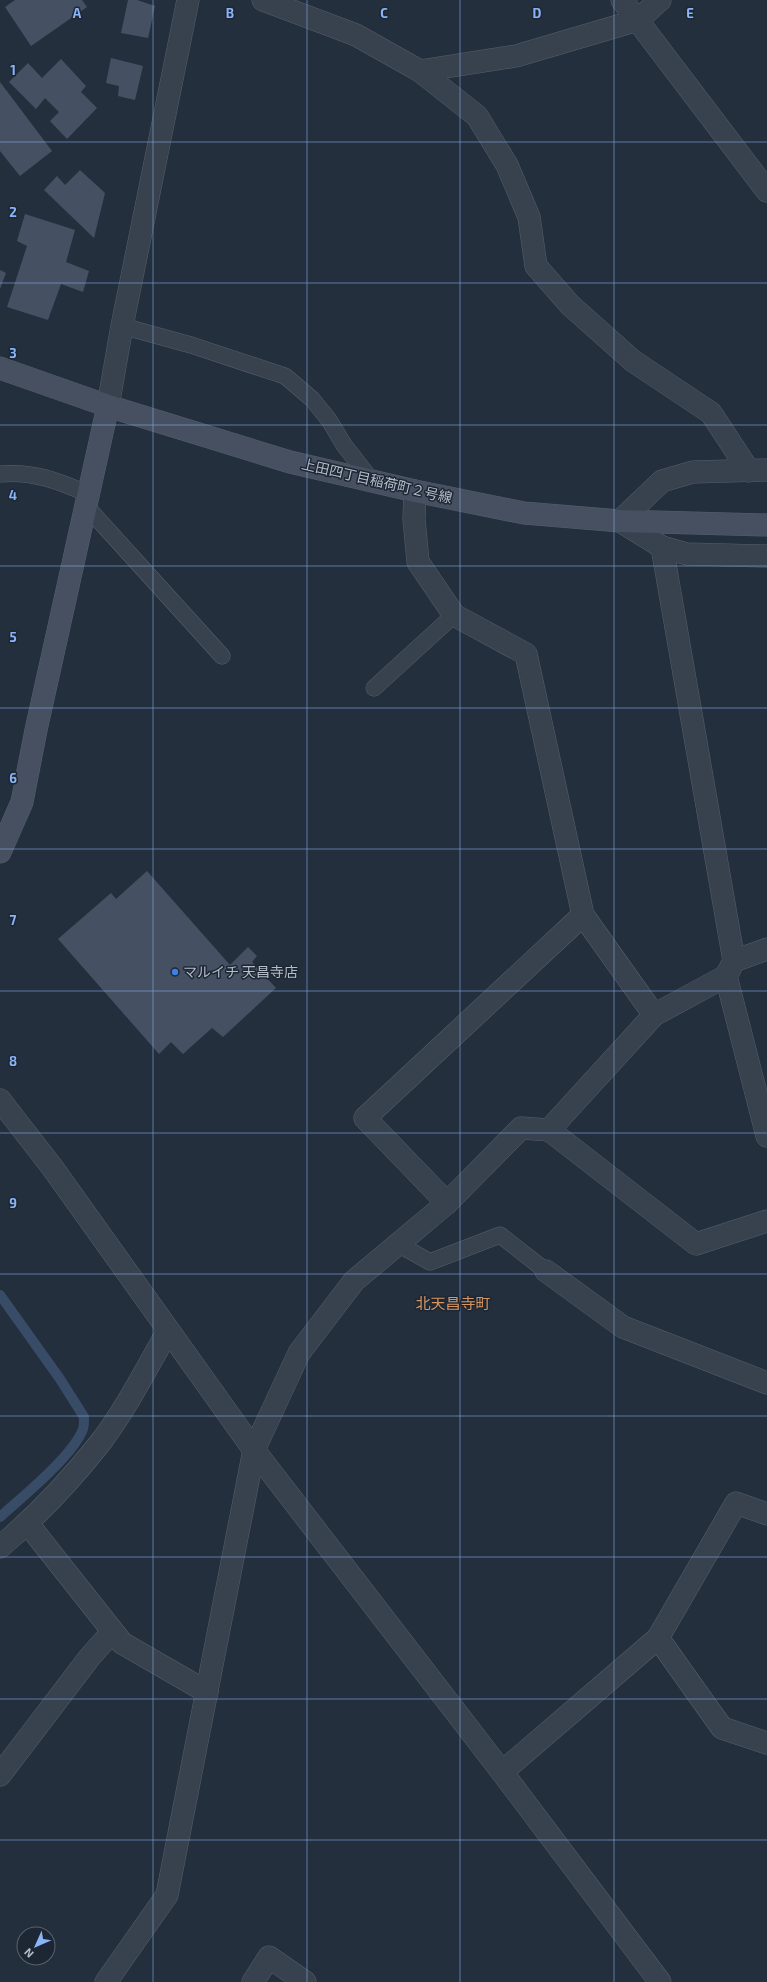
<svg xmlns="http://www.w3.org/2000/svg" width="767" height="1982" viewBox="0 0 767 1982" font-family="'Exo 2','Noto Sans JP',sans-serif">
  <rect width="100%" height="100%" fill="#242f3e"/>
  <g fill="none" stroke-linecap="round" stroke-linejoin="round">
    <!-- stream -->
    <path stroke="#394c67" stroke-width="10" d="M 0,1295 L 60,1379 L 84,1417 C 84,1421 84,1426 83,1429 C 73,1456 22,1497 0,1517"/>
  </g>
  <!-- building -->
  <g fill="#455162">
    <path d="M 15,0 L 82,0 L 87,7 L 31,46 L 5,7 Z"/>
    <path d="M 128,0 L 137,0 L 155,6 L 148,38 L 121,33 Z"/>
    <path d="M 111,58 L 143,66 L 135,100 L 118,96 L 119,86 L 106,83 Z"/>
    <path d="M 61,59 L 86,86 L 81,92 L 97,108 L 67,139 L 50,121 L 59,112 L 45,98 L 36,109 L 9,82 L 28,63 L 42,78 Z"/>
    <path d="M 0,82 L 52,151 L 20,176 L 0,151 Z"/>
    <path d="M 80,170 L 105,193 L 94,238 L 44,190 L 57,176 L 65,185 Z"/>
    <path d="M 25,214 L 75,230 L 66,262 L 89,271 L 83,292 L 61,284 L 48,320 L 7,307 L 27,246 L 17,241 Z"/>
    <path d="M 0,270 L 6,273 L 0,289 Z"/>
    <path d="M 147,871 L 230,965 L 248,947 L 257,956 L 252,962 L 276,988 L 223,1037 L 212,1028 L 183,1054 L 171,1042 L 159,1054 L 58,939 L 111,893 L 116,899 Z"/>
  </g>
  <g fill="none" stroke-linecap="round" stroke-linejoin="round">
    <!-- lane casing -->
    <g stroke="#565f6c" stroke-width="17">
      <g id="lane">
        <path d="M 122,326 L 191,345 L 285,376 L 312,399 L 329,420 L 344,445 L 372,481"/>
        <path d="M 0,474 C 33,471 59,481 88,494"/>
        <path d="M 86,506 L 222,656"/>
        <path d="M 374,688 L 454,615"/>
        <path d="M 398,1244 L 430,1262 L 500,1235 L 546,1271"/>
      </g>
    </g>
    <!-- street casing -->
    <g stroke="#565f6c" stroke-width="23">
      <g id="street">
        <path d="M 263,0 L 356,35 L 420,71 L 477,116 L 507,165 L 529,217 L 536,266 L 570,305 L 633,361 L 711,413 L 749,471"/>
        <path d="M 622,0 L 767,191"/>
        <path d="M 420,71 L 516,56 L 638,20 L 660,0"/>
        <path d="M 108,406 L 122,326 L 188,0"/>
        <path d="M 767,470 L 693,472 L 662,481 L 620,521 L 662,547 L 687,554 L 767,556"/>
        <path d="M 415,491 L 414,519 L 418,562 L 454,615 L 526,654 L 583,915 L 654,1015"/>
        <path d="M 662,547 L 734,961"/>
        <path d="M 726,976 L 767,1136"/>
        <path d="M 0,1100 L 52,1167 L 254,1450 L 502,1772 L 660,1982"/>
        <path d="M 549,1130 L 696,1244 L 767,1221"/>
        <path d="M 447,1203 L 365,1118 L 583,915"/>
        <path d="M 546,1271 L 623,1327 L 767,1383"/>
        <path d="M 28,1524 L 122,1643 L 207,1692"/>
        <path d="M 0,1547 C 37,1516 70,1481 100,1443 C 126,1409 146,1369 168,1331"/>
        <path d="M 658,1638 L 736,1503 L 767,1514"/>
        <path d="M 502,1772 L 658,1638 L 722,1728 L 767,1743"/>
        <path d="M 0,1775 L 89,1658 L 112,1632"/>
        <path d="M 106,1982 L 167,1895 L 254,1450 L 299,1353 L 354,1281 L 447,1203 L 521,1128 L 549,1130 L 654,1015 L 726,976 L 734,961 L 767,949"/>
        <path d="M 253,1982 L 269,1957 L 305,1982"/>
      </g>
    </g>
    <!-- secondary casing -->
    <g stroke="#565f6c" stroke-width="23">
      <g id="secondary">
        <path d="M 0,368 L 108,406 L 290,462 L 415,491 L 524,513 L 620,521 L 767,525"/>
        <path d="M 0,852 L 22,802 L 36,730 L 108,406"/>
      </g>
    </g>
    <!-- lane -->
    <use href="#lane" stroke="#38414e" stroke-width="16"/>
    <!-- street -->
    <use href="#street" stroke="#38414e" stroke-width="22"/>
    <!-- secondary -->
    <use href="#secondary" stroke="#465061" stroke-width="22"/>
  </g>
  <!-- grid -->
  <path fill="none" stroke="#8ab4f8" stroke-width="1" stroke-opacity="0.55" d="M 153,0 L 153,1982M 307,0 L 307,1982M 460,0 L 460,1982M 614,0 L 614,1982M 0,142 L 767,142M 0,283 L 767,283M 0,425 L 767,425M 0,566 L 767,566M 0,708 L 767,708M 0,849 L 767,849M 0,991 L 767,991M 0,1133 L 767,1133M 0,1274 L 767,1274M 0,1416 L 767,1416M 0,1557 L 767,1557M 0,1699 L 767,1699M 0,1840 L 767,1840"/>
  <!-- markers -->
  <circle fill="#3f7fe0" stroke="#1d2633" stroke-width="1.5" cx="175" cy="972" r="4"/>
  <g text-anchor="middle" stroke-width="3" stroke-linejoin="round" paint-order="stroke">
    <!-- street labels -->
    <g font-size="14" fill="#b4bcc9" stroke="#1d2633">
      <text transform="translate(377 481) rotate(13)" y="5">上田四丁目稲荷町２号線</text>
    </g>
    <!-- poi labels -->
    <g font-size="14" fill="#b4bcc9" stroke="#1d2633" text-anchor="start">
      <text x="183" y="977">マルイチ 天昌寺店</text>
    </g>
    <!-- neighbourhood labels -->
    <g font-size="15" fill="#d59563" stroke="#1d2633">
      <text x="453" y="1309">北天昌寺町</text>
    </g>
  </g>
  <g font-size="13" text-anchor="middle" font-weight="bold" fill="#8ab4f8" stroke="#1d2633" stroke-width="3" stroke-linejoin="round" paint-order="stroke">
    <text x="77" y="18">A</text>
    <text x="230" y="18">B</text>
    <text x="384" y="18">C</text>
    <text x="537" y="18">D</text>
    <text x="690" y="18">E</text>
    <text x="13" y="75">1</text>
    <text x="13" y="217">2</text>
    <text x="13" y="358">3</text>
    <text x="13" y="500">4</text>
    <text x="13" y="642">5</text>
    <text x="13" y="783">6</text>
    <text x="13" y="925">7</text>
    <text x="13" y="1066">8</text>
    <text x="13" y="1208">9</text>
  </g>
  <!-- north arrow -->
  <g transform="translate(36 1946) rotate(225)"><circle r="19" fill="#1d2633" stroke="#59626f"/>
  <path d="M0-3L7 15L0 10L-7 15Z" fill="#8ab4f8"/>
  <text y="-6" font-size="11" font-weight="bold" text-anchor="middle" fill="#b4bcc9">N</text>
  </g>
</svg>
